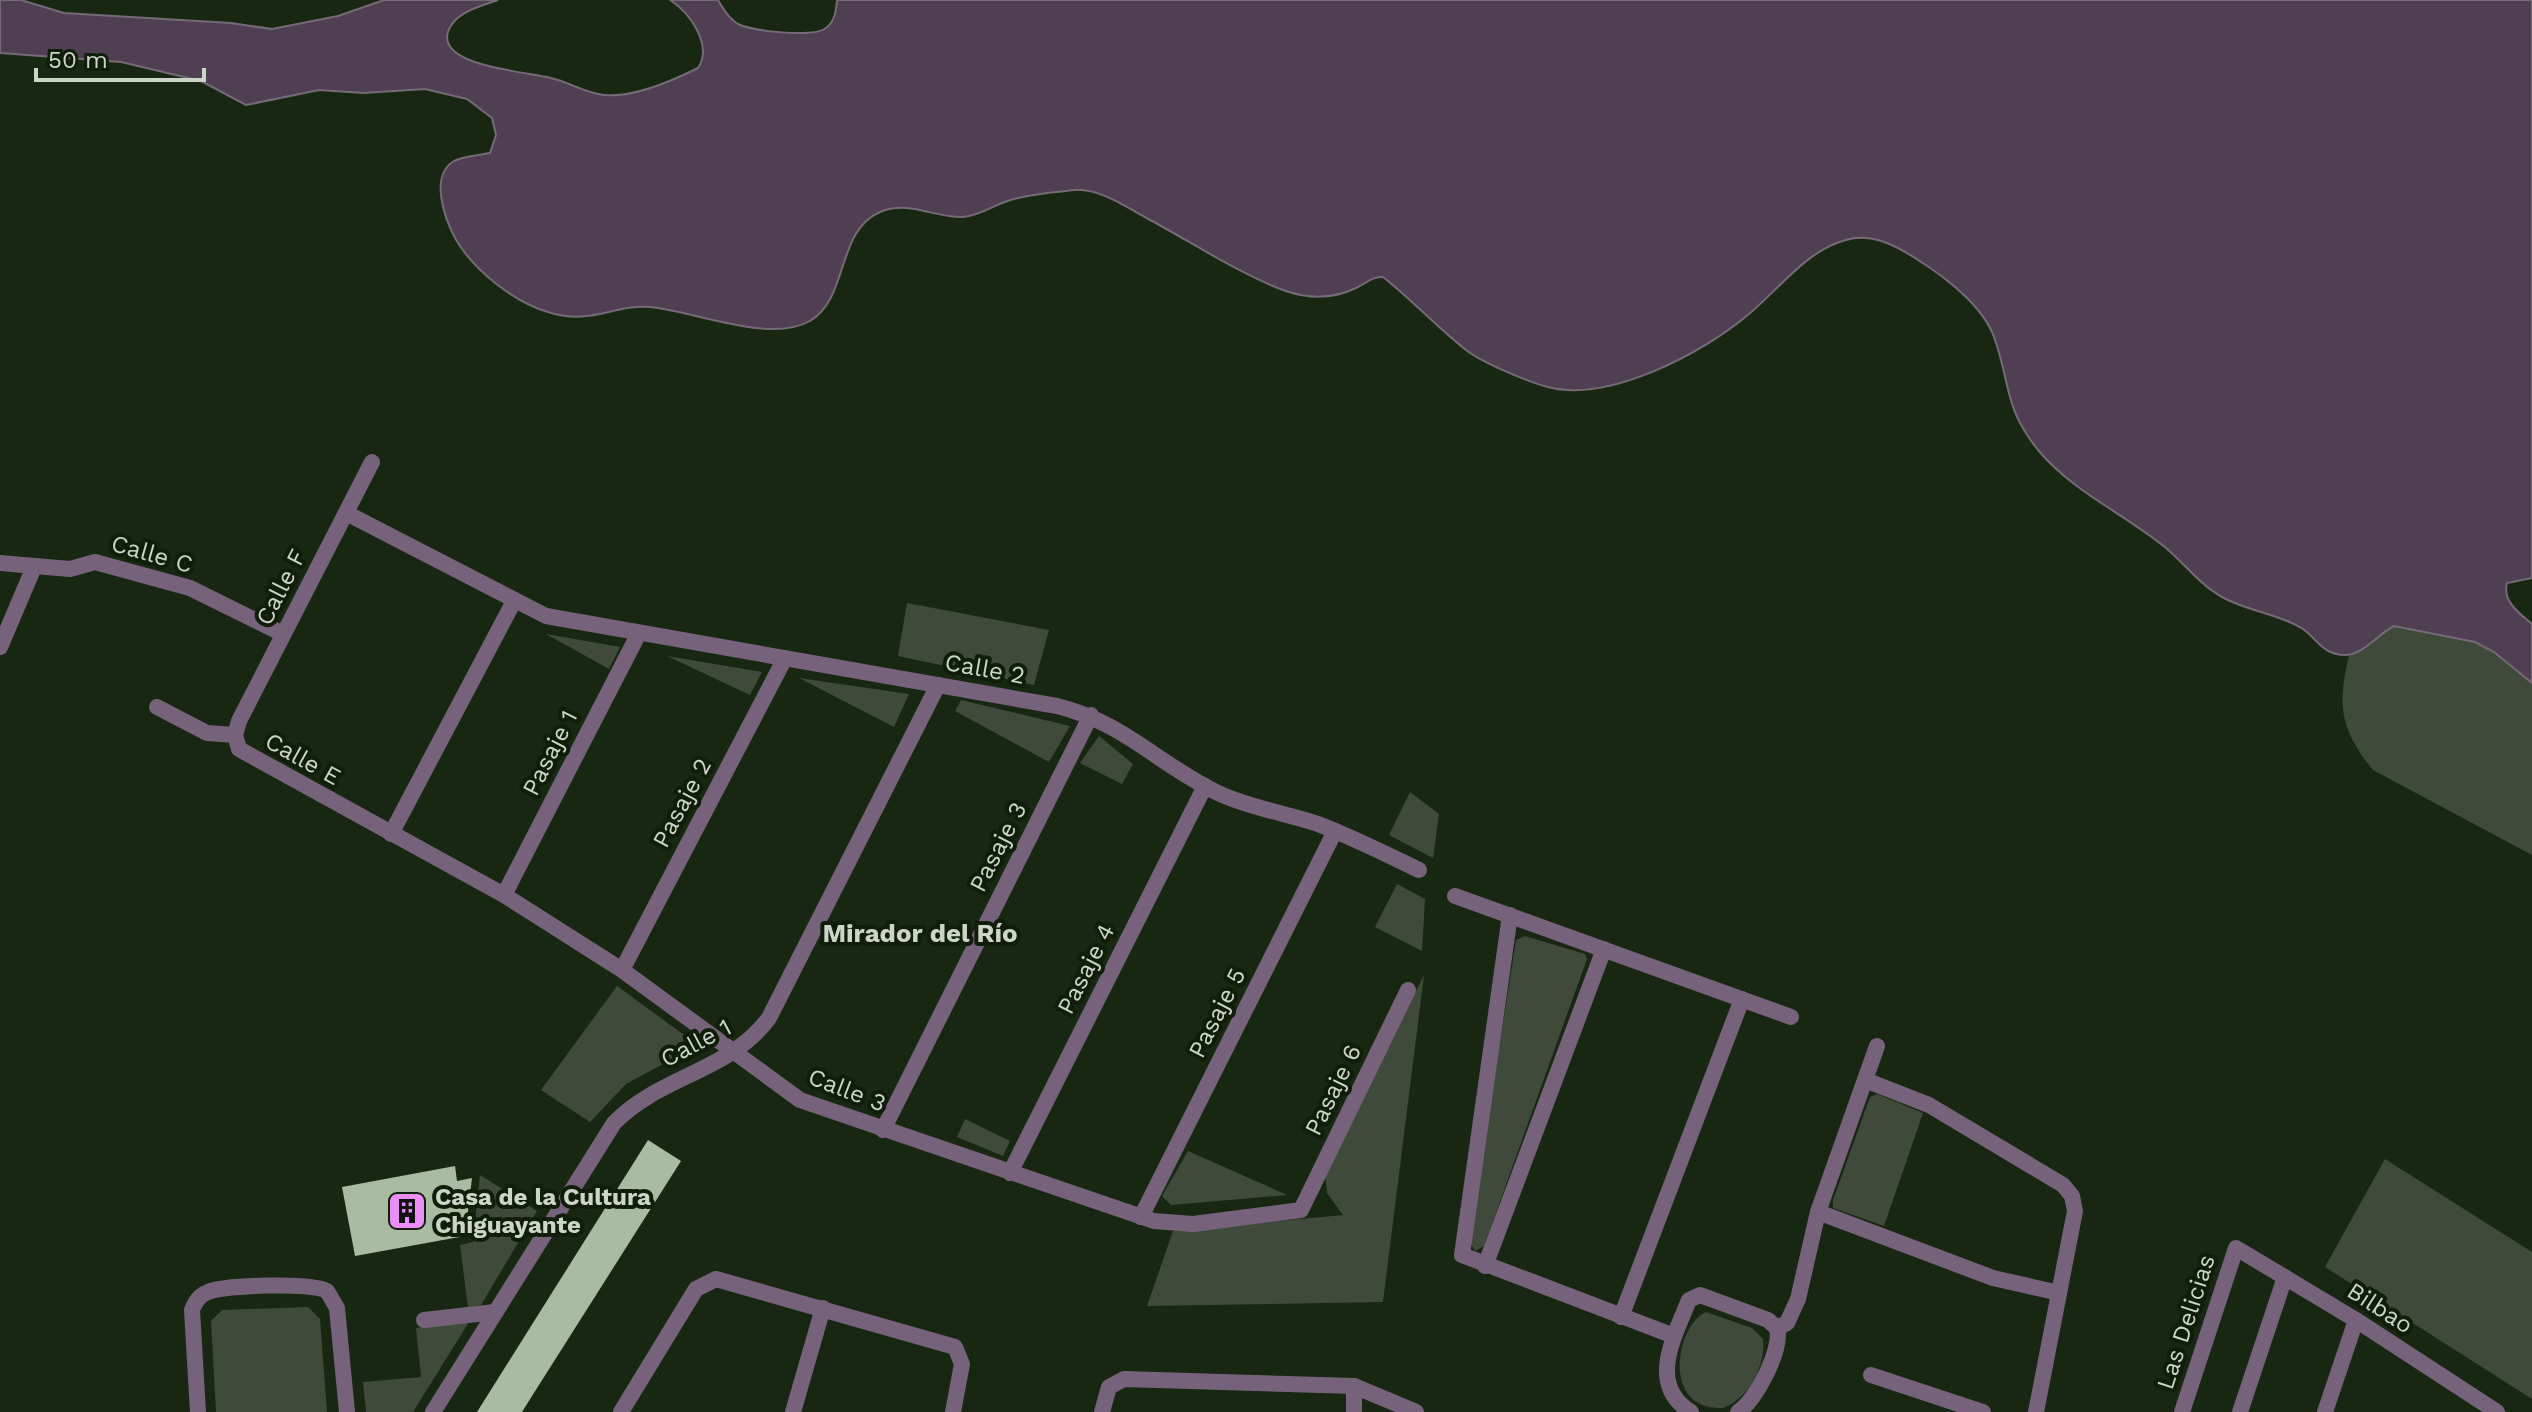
<svg xmlns="http://www.w3.org/2000/svg" width="2532" height="1412" viewBox="0 0 2532 1412" font-family="'Work Sans',sans-serif">
  <rect width="100%" height="100%" fill="#182712"/>
  <!-- green -->
  <g fill="#3f4a3b">
    <path d="M 907,603 L 1049,630 L 1034,685 L 898,656 Z"/>
    <path d="M 2394,626 L 2475,641 L 2494,652 L 2532,683 L 2532,855 L 2373,770 C 2340,730 2337,704 2349,656 Z"/>
    <path d="M 546,634 L 620,647 L 609,669 Z"/>
    <path d="M 667,656 L 762,672 L 750,695 Z"/>
    <path d="M 799,678 L 909,694 L 894,727 Z"/>
    <path d="M 961,700 L 1070,726 L 1049,762 L 955,711 Z"/>
    <path d="M 1099,736 L 1133,764 L 1122,784 L 1080,763 Z"/>
    <path d="M 1410,792 L 1439,814 L 1433,858 L 1389,835 Z"/>
    <path d="M 1397,884 L 1425,899 L 1422,951 L 1375,927 Z"/>
    <path d="M 1525,936 L 1585,954 L 1587,959 L 1484,1246 L 1475,1251 L 1469,1241 L 1516,940 Z"/>
    <path d="M 1424,975 L 1383,1302 L 1147,1306 L 1173,1231 L 1343,1215 L 1327,1193 L 1325,1174 Z"/>
    <path d="M 617,986 L 698,1045 L 626,1084 L 590,1122 L 541,1090 Z"/>
    <path d="M 1877,1094 L 1923,1113 L 1884,1226 L 1833,1208 L 1833,1200 L 1870,1097 Z"/>
    <path d="M 965,1119 L 1010,1141 L 1003,1156 L 957,1137 Z"/>
    <path d="M 1188,1151 L 1287,1195 L 1171,1205 L 1162,1196 Z"/>
    <path d="M 2385,1159 L 2532,1252 L 2532,1399 L 2325,1267 Z"/>
    <path d="M 480,1175 L 537,1211 L 481,1305 L 468,1308 L 460,1245 L 473,1242 Z"/>
    <path d="M 308,1307 L 320,1319 L 327,1412 L 216,1412 L 211,1321 L 222,1310 Z"/>
    <path d="M 1706,1312 L 1752,1328 L 1763,1339 C 1766,1366 1748,1399 1723,1408 C 1661,1411 1675,1326 1706,1312 Z"/>
    <path d="M 469,1322 L 413,1412 L 366,1412 L 363,1382 L 421,1377 L 416,1328 Z"/>
  </g>
  <!-- water -->
  <path fill="#503e53" stroke="#756b76" stroke-width="2" d="M 0,0 L 21,0 L 64,13 L 231,23 L 272,29 L 338,16 L 384,0 L 498,0 C 481,6 454,12 448,32 C 437,67 531,72 551,78 C 569,82 585,93 604,95 C 634,98 672,81 698,68 C 713,45 690,13 670,0 L 718,0 C 723,9 729,19 738,24 C 752,31 813,38 826,28 C 835,21 836,11 837,0 L 2532,0 L 2532,578 L 2507,583 C 2502,601 2519,613 2532,624 L 2532,683 L 2494,652 L 2475,642 L 2394,626 C 2378,634 2363,655 2345,655 C 2323,655 2318,640 2303,629 C 2281,615 2254,612 2230,601 C 2203,589 2188,567 2166,548 C 2125,514 2073,492 2038,450 C 2003,406 2011,384 1994,337 C 1983,306 1945,277 1918,260 C 1897,246 1871,232 1846,240 C 1807,250 1779,289 1749,314 C 1703,353 1609,403 1548,387 C 1528,382 1481,362 1466,350 C 1437,327 1412,300 1383,277 C 1373,276 1365,284 1356,288 C 1333,299 1309,299 1286,291 C 1245,277 1191,242 1152,221 C 1129,209 1101,188 1074,190 C 1055,192 1032,194 1014,199 C 996,203 983,215 963,217 C 934,218 910,200 880,212 C 836,231 849,298 810,321 C 769,344 694,311 650,307 C 614,304 590,326 548,312 C 514,302 473,270 455,238 C 445,219 429,176 454,161 C 464,156 479,155 490,153 L 496,135 L 492,118 L 467,99 L 425,89 L 363,93 L 319,90 L 246,105 L 201,81 L 121,62 L 0,53 Z"/>
  <!-- building -->
  <g fill="#a9bca2">
    <path d="M 648,1140 L 681,1161 L 532,1396 L 522,1412 L 477,1412 Z"/>
    <path d="M 455,1166 L 457,1181 L 472,1178 L 465,1236 L 355,1256 L 342,1187 Z"/>
  </g>
  <g fill="none" stroke-linecap="round" stroke-linejoin="round">
    <!-- street -->
    <g stroke="#77627b" stroke-width="16">
      <path d="M 372,462 L 239,721 L 235,735 L 239,749 L 504,895 L 622,970 L 800,1100 L 1154,1221 L 1193,1224 L 1301,1210 L 1408,990"/>
      <path d="M 346,513 L 546,616 L 1057,706 C 1123,722 1158,764 1218,793 C 1250,808 1285,813 1318,824 C 1352,837 1386,854 1419,870"/>
      <path d="M 0,563 L 70,569 L 95,562 L 190,588 L 283,634"/>
      <path d="M 0,647 L 34,567"/>
      <path d="M 157,707 L 207,733 L 235,735"/>
      <path d="M 391,834 L 514,601"/>
      <path d="M 504,895 L 639,633"/>
      <path d="M 1455,896 L 1791,1017"/>
      <path d="M 1510,915 L 1462,1255 L 1674,1336"/>
      <path d="M 622,970 L 785,658"/>
      <path d="M 1865,1080 L 1929,1105 L 2063,1185 L 2072,1196 L 2075,1211 L 2036,1412"/>
      <path d="M 883,1130 L 1091,715"/>
      <path d="M 1010,1173 L 1205,786"/>
      <path d="M 1818,1212 L 1993,1278 L 2059,1293"/>
      <path d="M 1141,1217 L 1335,831"/>
      <path d="M 1485,1266 L 1604,949"/>
      <path d="M 1621,1317 L 1742,999"/>
      <path d="M 424,1320 L 495,1312"/>
      <path d="M 1777,1328 L 1787,1323 L 1798,1299 L 1818,1212 L 1877,1046"/>
      <path d="M 1871,1375 L 1983,1412"/>
      <path d="M 198,1412 L 192,1310 C 195,1302 199,1295 208,1292 C 225,1285 312,1282 327,1291 L 337,1308 L 347,1412"/>
      <path d="M 433,1412 L 614,1123 C 661,1075 729,1072 769,1018 L 938,685"/>
      <path d="M 621,1412 L 696,1289 L 716,1279 L 955,1347 L 962,1364 L 953,1412"/>
      <path d="M 793,1412 L 823,1308"/>
      <path d="M 1102,1412 L 1109,1387 L 1124,1379 L 1354,1386 L 1416,1412"/>
      <path d="M 1354,1412 L 1354,1386"/>
      <path d="M 1691,1412 C 1647,1385 1674,1337 1689,1300 L 1700,1295 L 1768,1320 L 1777,1328 C 1783,1348 1756,1401 1738,1412"/>
      <path d="M 2182,1412 L 2236,1248 L 2356,1320 L 2497,1412"/>
      <path d="M 2240,1412 L 2285,1277"/>
      <path d="M 2325,1412 L 2356,1320"/>
    </g>
  </g>
  <!-- icons -->
  <defs>
    <g id="building-square" transform="scale(2)"><rect x="-9" y="-9" width="18" height="18" rx="4" fill="#eb8dfc" stroke="#0f1d09"/><path d="M-4-6H4V6H1V3H-1V6H-4ZM-2.5-4.3h1.7v1.8h-1.7ZM.8-4.3h1.7v1.8H.8ZM-2.5-1h1.7V.8h-1.7ZM.8-1h1.7V.8H.8Z" fill="#111"/></g>
  </defs>
  <g fill-rule="evenodd">
    <use href="#building-square" x="407" y="1211"/>
  </g>
  <g text-anchor="middle" stroke-width="8" stroke-linejoin="round" paint-order="stroke">
    <!-- street labels -->
    <g font-size="24" fill="#cbd5c8" stroke="#0f1d09">
      <text transform="translate(152 554) rotate(16)" y="8">Calle C</text>
      <text transform="translate(281 587) rotate(-63)" y="8">Calle F</text>
      <text transform="translate(985 669) rotate(10)" y="8">Calle 2</text>
      <text transform="translate(550 753) rotate(-63)" y="8">Pasaje 1</text>
      <text transform="translate(303 759) rotate(29)" y="8">Calle E</text>
      <text transform="translate(682 803) rotate(-62)" y="8">Pasaje 2</text>
      <text transform="translate(998 847) rotate(-63)" y="8">Pasaje 3</text>
      <text transform="translate(1086 969) rotate(-63)" y="8">Pasaje 4</text>
      <text transform="translate(1217 1013) rotate(-63)" y="8">Pasaje 5</text>
      <text transform="translate(696 1043) rotate(-28)" y="8">Calle 1</text>
      <text transform="translate(847 1090) rotate(21)" y="8">Calle 3</text>
      <text transform="translate(1333 1090) rotate(-64)" y="8">Pasaje 6</text>
      <text transform="translate(2380 1308) rotate(33)" y="8">Bilbao</text>
      <text transform="translate(2186 1322) rotate(-72)" y="8">Las Delicias</text>
    </g>
    <!-- poi labels -->
    <g font-size="24" font-weight="bold" fill="#cbd5c8" stroke="#0f1d09" text-anchor="start">
      <text x="435" y="1205">Casa de la Cultura<tspan x="435" dy="28">Chiguayante</tspan></text>
    </g>
    <!-- neighbourhood labels -->
    <g font-size="26" font-weight="bold" fill="#cbd5c8" stroke="#0f1d09">
      <text x="920" y="942">Mirador del Río</text>
    </g>
  </g>
  <!-- scale -->
  <path d="M36 68v12h168v-12" fill="none" stroke="#cbd5c8" stroke-width="4"/>
  <text x="48" y="68" font-size="24" fill="#cbd5c8" stroke="#0f1d09" stroke-width="6" paint-order="stroke">50 m</text>
</svg>
